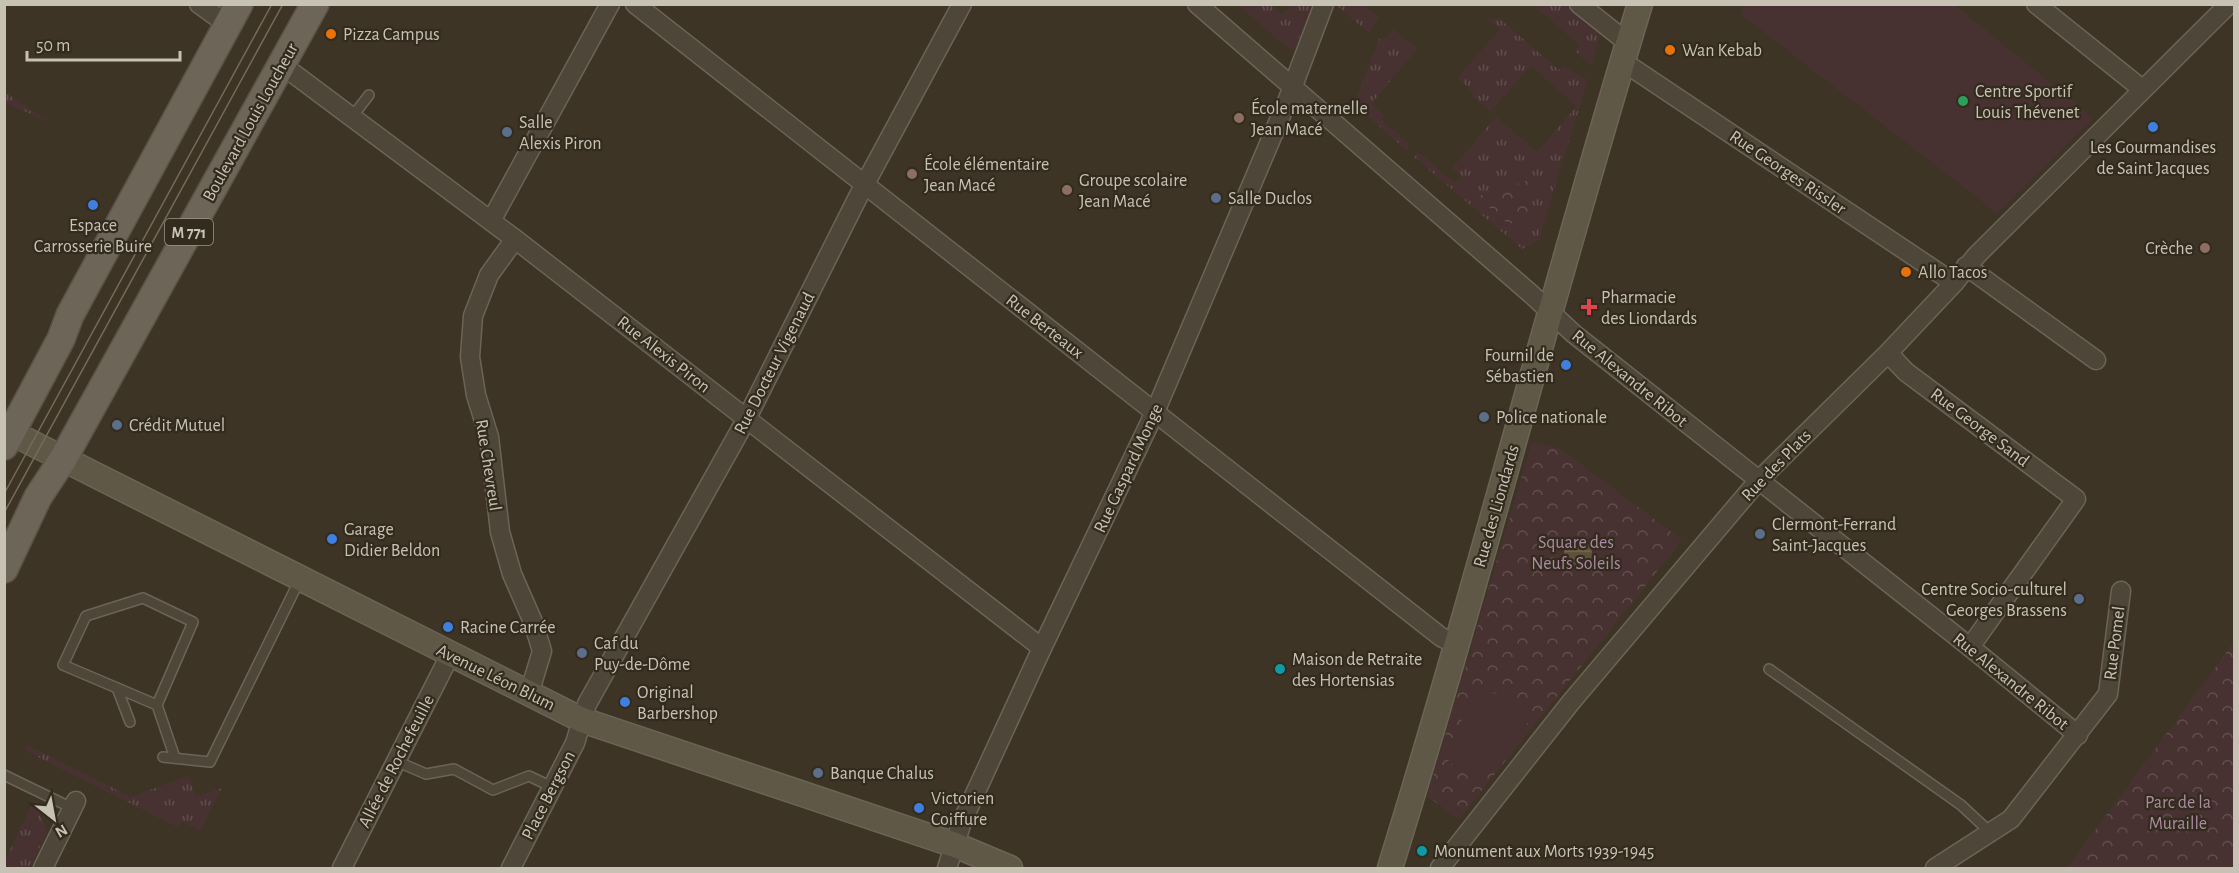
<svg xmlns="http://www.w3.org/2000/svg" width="2239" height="873" viewBox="0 0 2239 873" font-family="'Alegreya Sans',sans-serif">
  <defs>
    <pattern id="grass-tufts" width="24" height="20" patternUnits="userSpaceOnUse" patternTransform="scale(1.5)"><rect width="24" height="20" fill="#473231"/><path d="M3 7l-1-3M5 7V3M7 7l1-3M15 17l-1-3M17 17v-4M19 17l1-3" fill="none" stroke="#604e4d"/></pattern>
    <pattern id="forest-crowns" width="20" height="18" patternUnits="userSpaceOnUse" patternTransform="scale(1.5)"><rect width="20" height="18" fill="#473231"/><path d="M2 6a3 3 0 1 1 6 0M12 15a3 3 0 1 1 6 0" fill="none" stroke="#604e4d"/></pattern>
    <pattern id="water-rules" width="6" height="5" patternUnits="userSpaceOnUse" patternTransform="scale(1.5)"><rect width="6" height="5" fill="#5e5137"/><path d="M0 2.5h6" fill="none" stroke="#746852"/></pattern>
  </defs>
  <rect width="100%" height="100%" fill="#3d3425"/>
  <!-- grass -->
  <g fill="url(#grass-tufts)" fill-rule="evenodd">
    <path d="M 1244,5 L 1270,5 L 1282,15 L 1291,5 L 1313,5 L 1293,52 L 1241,8 Z"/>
    <path d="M 1336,5 L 1364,5 L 1380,18 L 1368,32 Z"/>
    <path d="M 1533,5 L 1569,5 L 1601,31 L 1591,65 L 1575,51 L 1580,45 Z"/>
    <path d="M 1488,19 L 1500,19 L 1559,70 L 1563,66 L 1588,80 L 1538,241 L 1522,249 L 1414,157 L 1418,152 L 1455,183 L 1462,176 L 1452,168 L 1496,117 L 1537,152 L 1577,106 L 1531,66 L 1490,112 L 1472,96 L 1474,93 L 1458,78 L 1500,28 ZM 1532,179 L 1503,222 L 1479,196 Z"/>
    <path d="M 1393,29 L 1417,49 L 1371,104 L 1385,116 L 1382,120 L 1410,145 L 1406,150 L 1354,104 L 1379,39 L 1387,37 Z"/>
    <path d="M 5,92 L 49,122 L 5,103 Z"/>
    <path d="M 27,745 L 131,797 L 188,776 L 196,797 L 222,788 L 200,831 L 182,821 L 178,827 L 24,750 Z"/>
    <path d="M 34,800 L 39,802 L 37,806 L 47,832 L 30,868 L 5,868 L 5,861 Z"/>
  </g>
  <!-- forest -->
  <g fill="url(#forest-crowns)">
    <path d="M 1532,179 L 1531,204 L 1524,221 C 1504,231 1492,209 1479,196 Z"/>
    <path d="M 1532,442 L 1561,449 L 1682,540 L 1459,819 L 1427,796 Z"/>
    <path d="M 2234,642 L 2234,868 L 2067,868 Z"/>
  </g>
  <!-- pitch -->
  <g fill="#473231">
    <path d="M 1746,5 L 1955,5 L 2094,118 L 1997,213 L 1739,13 Z"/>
    <path d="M 1474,683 L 1534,714 L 1482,781 L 1448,762 Z"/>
  </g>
  <!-- water -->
  <circle fill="url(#water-rules)" cx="1578" cy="554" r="14"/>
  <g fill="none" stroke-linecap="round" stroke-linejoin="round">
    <!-- lane casing -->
    <g stroke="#6b6457" stroke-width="12">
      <g id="lane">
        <path d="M 352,117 L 369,95"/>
        <path d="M 1769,669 L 1961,805 L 1990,832"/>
        <path d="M 117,688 L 130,722"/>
        <path d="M 157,705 L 63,665 L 86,616 L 143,598 L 193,622 L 157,705 L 175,758"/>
        <path d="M 163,757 L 210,762 L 300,579"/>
        <path d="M 396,761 L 426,774 L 454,769 L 493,790 L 529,776 L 552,787"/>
        <path d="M 4,775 L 72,808"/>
      </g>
    </g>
    <!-- street casing -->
    <g stroke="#6b6457" stroke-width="21">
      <g id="street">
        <path d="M 199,4 L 228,25"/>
        <path d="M 635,4 L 1441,637 L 1457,645"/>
        <path d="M 1197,4 L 1531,294 L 1574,334 L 1970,647 L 2078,735"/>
        <path d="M 1579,4 L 1628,43"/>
        <path d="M 2036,4 L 2142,89"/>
        <path d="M 1622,61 L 1954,283"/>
        <path d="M 282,65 L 515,239 L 1042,648"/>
        <path d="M 491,221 L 610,4"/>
        <path d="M 515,239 L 489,275 L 473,316 L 470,357 L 476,395 L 489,437 L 500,532 L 512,574 L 533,622 L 542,651 L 529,694"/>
        <path d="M 1966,266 L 2096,360"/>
        <path d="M 1888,353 L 1906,372 L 2076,499 L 1970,647"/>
        <path d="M 43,868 L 76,801"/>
        <path d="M 342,868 L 450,655"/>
        <path d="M 511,868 L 575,743 L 587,704 L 747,418 L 859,195 L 962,4"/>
        <path d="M 947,868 L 962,822 L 1042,648 L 1155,412 L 1288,99 L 1324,4"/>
        <path d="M 1440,868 L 1571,702 L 1758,481 L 1888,353 L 1954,283 L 1976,256 L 2229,4"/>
        <path d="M 1935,868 L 2011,819 L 2108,694 L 2121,591"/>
      </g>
    </g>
    <!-- secondary casing -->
    <g stroke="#6b6457" stroke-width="27">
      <g id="secondary">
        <path d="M 4,429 L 582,720 L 955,845 L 1010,868"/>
        <path d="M 1390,868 C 1479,582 1552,291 1640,4"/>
      </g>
    </g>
    <!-- primary casing -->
    <g stroke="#595245" stroke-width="30">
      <g id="primary">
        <path d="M 4,446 L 61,339 L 70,315 L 239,4"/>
        <path d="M 4,569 L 38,497 L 63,459 L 315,4"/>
      </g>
    </g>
    <!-- lane -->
    <use href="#lane" stroke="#4d4639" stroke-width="9"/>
    <!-- street -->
    <use href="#street" stroke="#4d4639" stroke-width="18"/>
    <!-- secondary -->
    <use href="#secondary" stroke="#605847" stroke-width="24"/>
    <!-- primary -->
    <use href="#primary" stroke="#6d6557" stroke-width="27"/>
    <!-- tram -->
    <g stroke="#746c5b" stroke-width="1.5">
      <path d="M 4,494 L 272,4"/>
      <path d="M 4,513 L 283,4"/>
    </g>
  </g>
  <!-- markers -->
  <g fill="#e8710a" stroke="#322b1e" stroke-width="2">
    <circle cx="331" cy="34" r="6"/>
    <circle cx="1670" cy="50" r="6"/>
    <circle cx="1906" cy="272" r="6"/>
  </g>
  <circle fill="#2e9e5b" stroke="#322b1e" stroke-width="2" cx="1963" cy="101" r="6"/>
  <g fill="#8d6e63" stroke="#322b1e" stroke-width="2">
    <circle cx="1239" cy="118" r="6"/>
    <circle cx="912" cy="174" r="6"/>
    <circle cx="1067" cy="190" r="6"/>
    <circle cx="2205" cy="248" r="6"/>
  </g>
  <g fill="#3f7fe0" stroke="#322b1e" stroke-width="2">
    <circle cx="2153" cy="127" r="6"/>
    <circle cx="93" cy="205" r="6"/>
    <circle cx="1566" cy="365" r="6"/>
    <circle cx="332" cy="539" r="6"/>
    <circle cx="448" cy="627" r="6"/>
    <circle cx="625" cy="702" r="6"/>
    <circle cx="919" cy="808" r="6"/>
  </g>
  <g fill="#5c6f8a" stroke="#322b1e" stroke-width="2">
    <circle cx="507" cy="132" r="6"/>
    <circle cx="1216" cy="198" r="6"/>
    <circle cx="1484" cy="417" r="6"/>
    <circle cx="117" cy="425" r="6"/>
    <circle cx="1760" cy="534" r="6"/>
    <circle cx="2079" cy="599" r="6"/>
    <circle cx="582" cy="653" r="6"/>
    <circle cx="818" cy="773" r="6"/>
  </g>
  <path fill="#e0444e" stroke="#322b1e" stroke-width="2" d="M1586 298h6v6h6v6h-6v6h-6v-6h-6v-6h6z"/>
  <g fill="#0f9aa8" stroke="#322b1e" stroke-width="2">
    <circle cx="1280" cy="669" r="6"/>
    <circle cx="1422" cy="851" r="6"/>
  </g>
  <g text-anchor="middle" stroke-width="4.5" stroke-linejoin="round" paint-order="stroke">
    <!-- shield labels -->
    <rect fill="#322b1e" stroke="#9b9588" stroke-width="1.5" x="165" y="219" width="48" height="26" rx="4.5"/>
    <g font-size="16" font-weight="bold" fill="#c8c2b5">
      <text x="189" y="238">M 771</text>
    </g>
    <!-- poi labels -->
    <g font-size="18" fill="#c8c2b5" stroke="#322b1e" text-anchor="start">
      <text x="343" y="40">Pizza Campus</text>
      <text x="1682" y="56">Wan Kebab</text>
      <text x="1975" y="97">Centre Sportif<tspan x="1975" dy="21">Louis Thévenet</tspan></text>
      <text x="1251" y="114">École maternelle<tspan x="1251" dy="21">Jean Macé</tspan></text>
      <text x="519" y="128">Salle<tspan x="519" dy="21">Alexis Piron</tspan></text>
      <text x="2153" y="153" text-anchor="middle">Les Gourmandises<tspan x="2153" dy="21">de Saint Jacques</tspan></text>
      <text x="924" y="170">École élémentaire<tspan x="924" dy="21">Jean Macé</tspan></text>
      <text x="1079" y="186">Groupe scolaire<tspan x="1079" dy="21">Jean Macé</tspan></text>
      <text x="1228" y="204">Salle Duclos</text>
      <text x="93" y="231" text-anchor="middle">Espace<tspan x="93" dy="21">Carrosserie Buire</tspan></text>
      <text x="2193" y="254" text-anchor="end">Crèche</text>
      <text x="1918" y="278">Allo Tacos</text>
      <text x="1601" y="303">Pharmacie<tspan x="1601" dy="21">des Liondards</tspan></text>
      <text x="1554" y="361" text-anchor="end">Fournil de<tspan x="1554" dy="21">Sébastien</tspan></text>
      <text x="1496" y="423">Police nationale</text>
      <text x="129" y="431">Crédit Mutuel</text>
      <text x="1772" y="530">Clermont-Ferrand<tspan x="1772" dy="21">Saint-Jacques</tspan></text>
      <text x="344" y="535">Garage<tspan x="344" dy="21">Didier Beldon</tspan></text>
      <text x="2067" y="595" text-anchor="end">Centre Socio-culturel<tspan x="2067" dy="21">Georges Brassens</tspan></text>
      <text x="460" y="633">Racine Carrée</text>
      <text x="594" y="649">Caf du<tspan x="594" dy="21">Puy-de-Dôme</tspan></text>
      <text x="1292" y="665">Maison de Retraite<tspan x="1292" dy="21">des Hortensias</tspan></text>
      <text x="637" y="698">Original<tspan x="637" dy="21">Barbershop</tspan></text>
      <text x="830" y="779">Banque Chalus</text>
      <text x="931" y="804">Victorien<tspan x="931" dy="21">Coiffure</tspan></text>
      <text x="1434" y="857">Monument aux Morts 1939-1945</text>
    </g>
    <!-- street labels -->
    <g font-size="18" fill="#c8c2b5" stroke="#322b1e">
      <text transform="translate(250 122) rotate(-61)" y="6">Boulevard Louis Loucheur</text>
      <text transform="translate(1788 172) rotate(34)" y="6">Rue Georges Rissler</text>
      <text transform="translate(1045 326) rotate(38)" y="6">Rue Berteaux</text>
      <text transform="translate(664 354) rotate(38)" y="6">Rue Alexis Piron</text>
      <text transform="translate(774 363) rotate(-63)" y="6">Rue Docteur Vigenaud</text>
      <text transform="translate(1630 378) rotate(39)" y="6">Rue Alexandre Ribot</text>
      <text transform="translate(1980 427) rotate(37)" y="6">Rue George Sand</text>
      <text transform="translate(489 465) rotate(81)" y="6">Rue Chevreul</text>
      <text transform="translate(1776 465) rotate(-46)" y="6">Rue des Plats</text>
      <text transform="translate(1128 468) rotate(-65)" y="6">Rue Gaspard Monge</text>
      <text transform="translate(1496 506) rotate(-74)" y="6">Rue des Liondards</text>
      <text transform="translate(2114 643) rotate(-83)" y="6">Rue Pomel</text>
      <text transform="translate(496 677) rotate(26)" y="6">Avenue Léon Blum</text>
      <text transform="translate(2011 681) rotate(39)" y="6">Rue Alexandre Ribot</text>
      <text transform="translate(396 761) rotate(-63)" y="6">Allée de Rochefeuille</text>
      <text transform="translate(548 795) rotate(-63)" y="6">Place Bergson</text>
    </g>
    <!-- park labels -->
    <g font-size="18" fill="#ad8aa2" stroke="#322b1e">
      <text x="1576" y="548">Square des<tspan x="1576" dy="21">Neufs Soleils</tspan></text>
      <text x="2178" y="808">Parc de la<tspan x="2178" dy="21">Muraille</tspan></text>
    </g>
  </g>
  <!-- border -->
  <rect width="2239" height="873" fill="none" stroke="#c8c2b5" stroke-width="12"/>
  <!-- north arrow -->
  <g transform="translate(54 819) rotate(149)" stroke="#322b1e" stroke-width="4.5" paint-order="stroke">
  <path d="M0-4.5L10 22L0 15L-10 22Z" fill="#c8c2b5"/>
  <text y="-9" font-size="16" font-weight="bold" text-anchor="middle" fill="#c8c2b5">N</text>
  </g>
  <!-- scale -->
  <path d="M27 51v9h153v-9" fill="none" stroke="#c8c2b5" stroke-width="3"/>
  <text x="36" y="51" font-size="18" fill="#c8c2b5" stroke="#322b1e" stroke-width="4.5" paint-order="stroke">50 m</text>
</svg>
